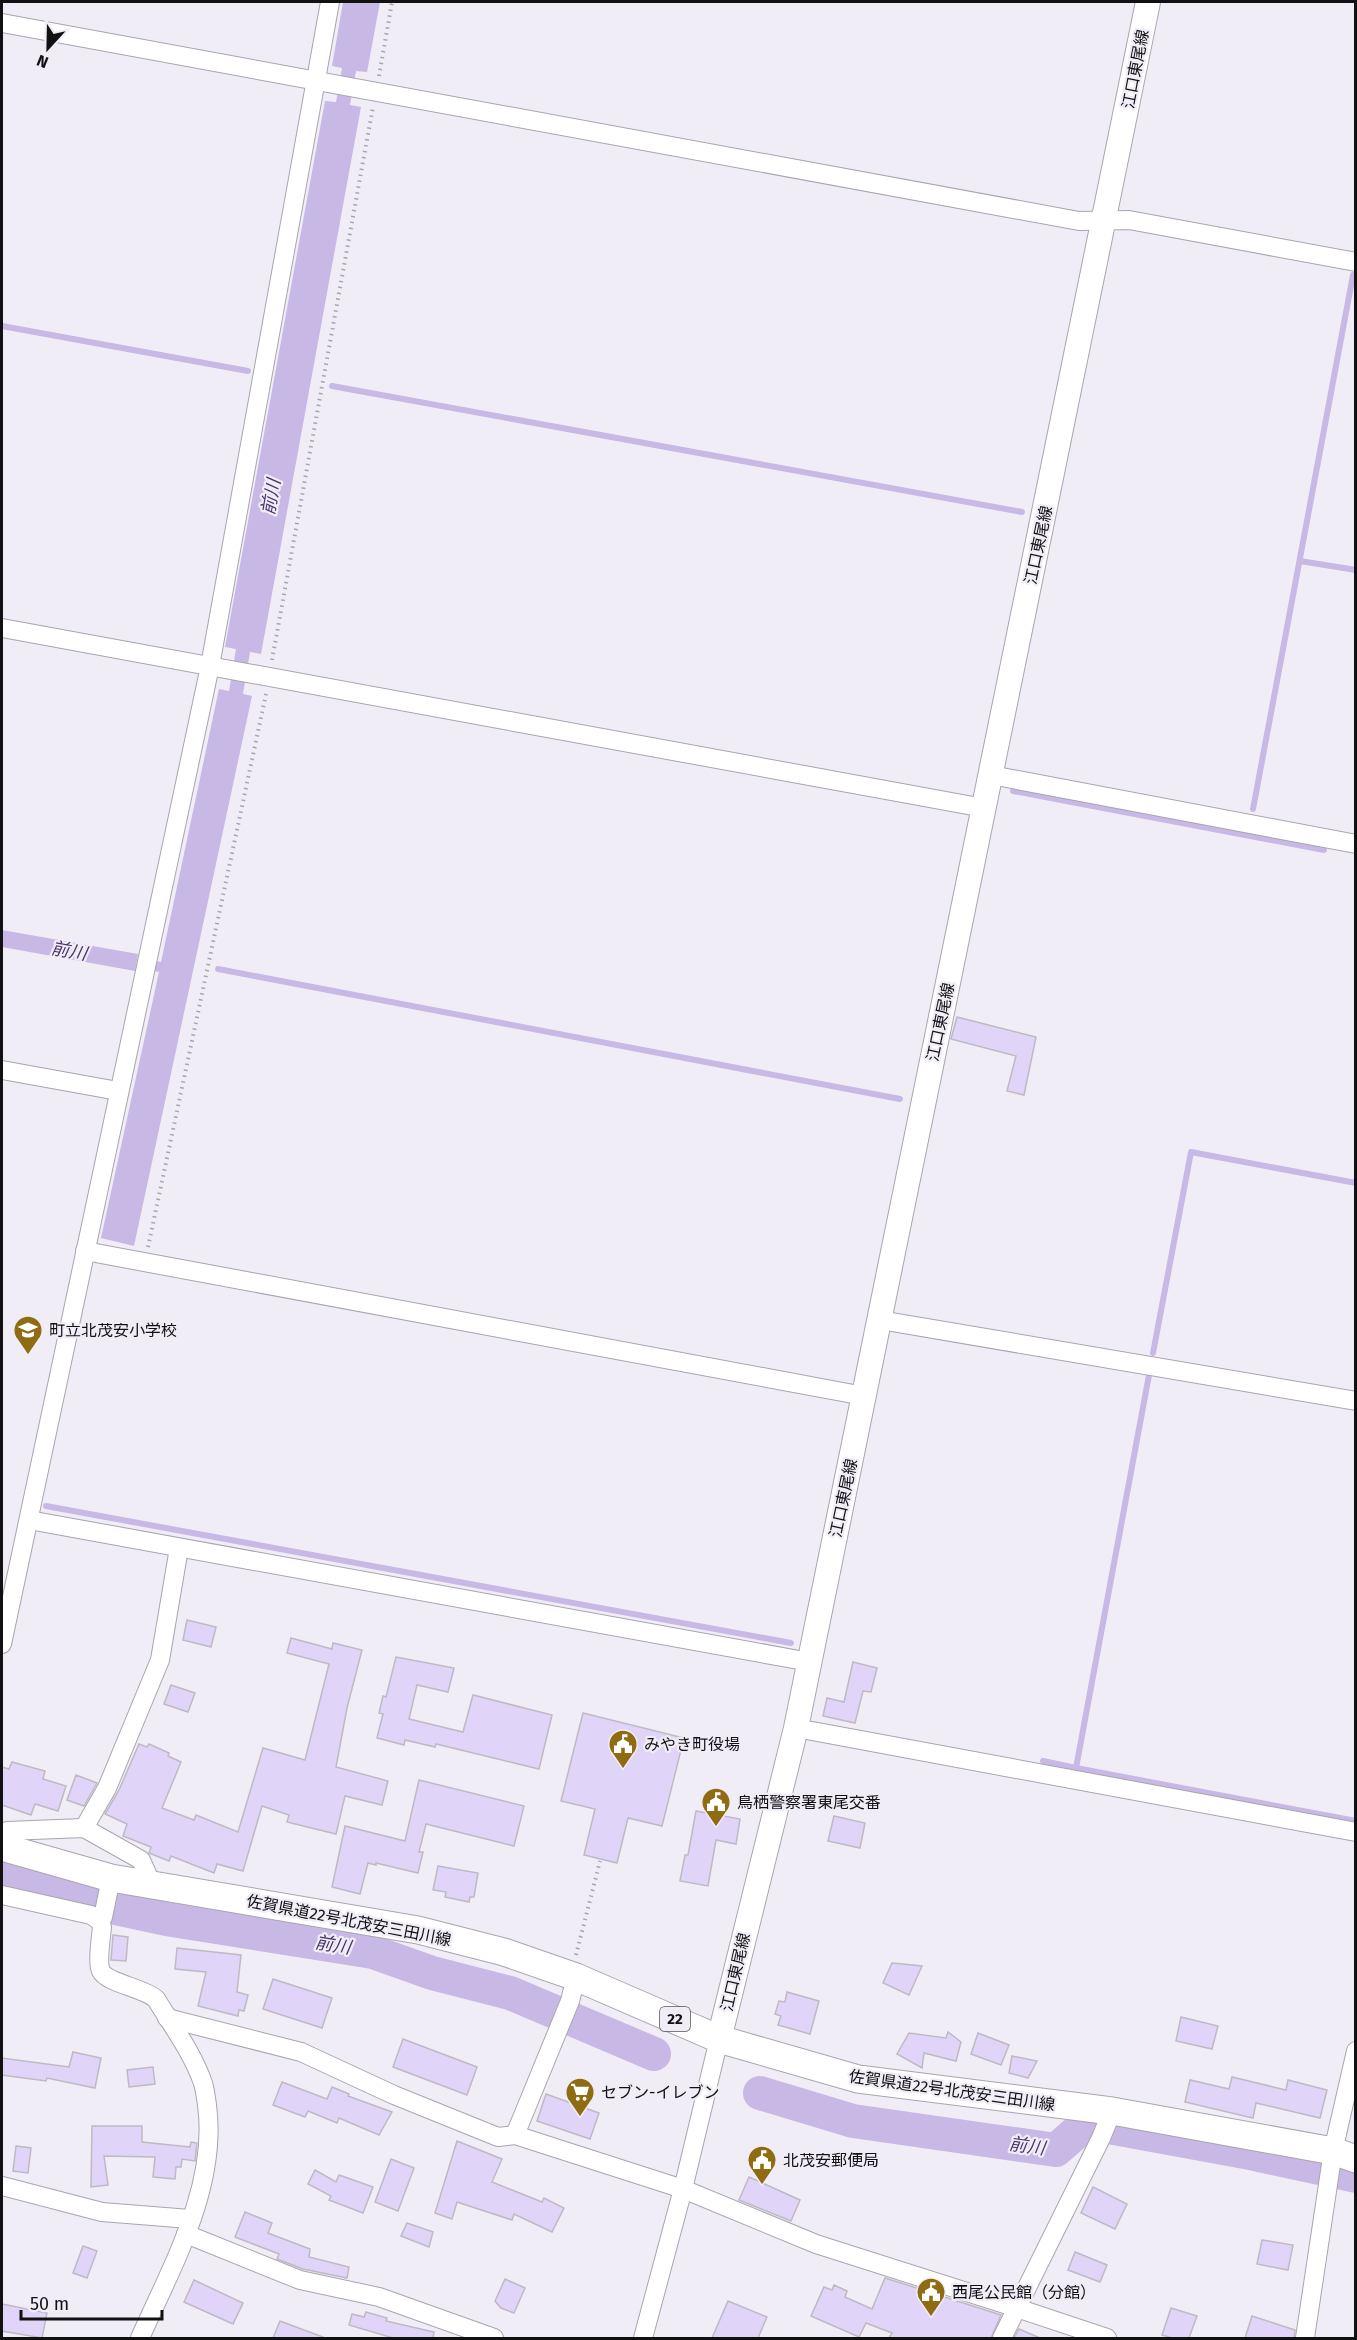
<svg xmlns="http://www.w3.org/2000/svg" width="1357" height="2340" viewBox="0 0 1357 2340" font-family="'Fira Sans','Noto Sans JP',sans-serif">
  <rect width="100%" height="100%" fill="#f0edf7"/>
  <!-- water -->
  <g fill="#c7b8e5">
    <path d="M 343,2 L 380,2 L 367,72 L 356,71 L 350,105 L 361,107 L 261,654 L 250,652 L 243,694 L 252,696 L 134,1246 L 101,1238 L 159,972 L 154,971 L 156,961 L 161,962 L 219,689 L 229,691 L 236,649 L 225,647 L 325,101 L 336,102 L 342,68 L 332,66 Z"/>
    <path d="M 2,930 L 138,954 L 135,971 L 2,947 Z"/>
  </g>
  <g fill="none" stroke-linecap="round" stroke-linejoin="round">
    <!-- stream -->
    <g stroke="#c7b8e5" stroke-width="6">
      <path d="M 2,326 L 248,371"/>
      <path d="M 332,386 L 1022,512"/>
      <path d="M 1300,561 L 1356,570"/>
      <path d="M 1013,791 L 1324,850"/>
      <path d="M 1253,809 L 1353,275"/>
      <path d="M 218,969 L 900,1099"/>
      <path d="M 1153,1353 L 1191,1152 L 1356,1183"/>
      <path d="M 46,1506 L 791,1643"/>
      <path d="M 1043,1761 L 1076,1768 L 1149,1375"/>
      <path d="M 1076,1768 L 1356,1821"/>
    </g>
    <!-- river -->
    <g stroke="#c7b8e5" stroke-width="34">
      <path d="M 2,1875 L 87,1902 L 166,1919 L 373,1952 L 432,1973 L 510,1993 L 654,2054"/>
      <path d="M 760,2093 L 853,2121 L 1056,2150 L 1087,2123 L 1245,2152 L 1356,2176"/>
    </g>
  </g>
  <!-- building -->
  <g fill="#e0d4f9" stroke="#bdbac3" stroke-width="1.5">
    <path d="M 957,1017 L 1036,1037 L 1024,1095 L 1007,1091 L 1016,1056 L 951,1039 Z"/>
    <path d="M 187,1620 L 216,1627 L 211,1647 L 183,1640 Z"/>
    <path d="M 291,1638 L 332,1649 L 333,1643 L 362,1650 L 347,1708 L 336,1767 L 388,1781 L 382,1805 L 345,1796 L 336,1834 L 287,1822 L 289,1815 L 262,1806 L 243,1871 L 217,1864 L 214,1873 L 171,1856 L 169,1861 L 149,1853 L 151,1847 L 123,1836 L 127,1824 L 105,1814 L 119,1790 L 139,1744 L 147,1747 L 149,1744 L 169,1753 L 168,1756 L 181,1762 L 162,1808 L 194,1820 L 196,1815 L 238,1832 L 263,1748 L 305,1760 L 329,1664 L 287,1653 Z"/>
    <path d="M 396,1657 L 454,1668 L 448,1692 L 417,1685 L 409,1719 L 463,1732 L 473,1695 L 552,1715 L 539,1769 L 436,1744 L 435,1747 L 405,1740 L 404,1745 L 377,1738 L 383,1714 L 379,1713 L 383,1696 L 386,1697 Z"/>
    <path d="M 853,1662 L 877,1668 L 871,1692 L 863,1691 L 855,1723 L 823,1716 L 827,1698 L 844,1702 Z"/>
    <path d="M 171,1685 L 195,1693 L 188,1712 L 164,1704 Z"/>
    <path d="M 583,1713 L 684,1738 L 662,1826 L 628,1818 L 617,1863 L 584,1855 L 595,1809 L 561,1801 Z"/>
    <path d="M 12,1762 L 45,1771 L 43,1779 L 66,1786 L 58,1811 L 35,1804 L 31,1815 L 2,1805 L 2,1767 L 9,1769 Z"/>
    <path d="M 76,1775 L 97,1783 L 84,1806 L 67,1800 Z"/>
    <path d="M 419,1780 L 524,1806 L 514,1846 L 426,1824 L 419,1852 L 423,1852 L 418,1873 L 376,1863 L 376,1865 L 368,1863 L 360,1894 L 332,1887 L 345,1826 L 405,1841 Z"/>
    <path d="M 696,1811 L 740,1819 L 736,1844 L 716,1840 L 708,1886 L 680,1881 L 685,1855 L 688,1855 Z"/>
    <path d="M 834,1816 L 865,1823 L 860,1848 L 828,1841 Z"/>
    <path d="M 438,1866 L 478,1873 L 474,1897 L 470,1897 L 469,1902 L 445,1897 L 446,1892 L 433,1890 Z"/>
    <path d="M 113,1935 L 128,1937 L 126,1961 L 111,1960 Z"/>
    <path d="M 177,1948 L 241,1955 L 237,1992 L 248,1995 L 244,2011 L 239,2010 L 238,2016 L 198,2006 L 206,1972 L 175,1969 Z"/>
    <path d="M 892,1963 L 922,1966 L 909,1995 L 883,1983 Z"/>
    <path d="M 273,1979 L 332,1998 L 322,2028 L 263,2009 Z"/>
    <path d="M 787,1992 L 819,2001 L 810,2034 L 778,2025 L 781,2016 L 775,2014 L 779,2001 L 785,2002 Z"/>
    <path d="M 1181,2017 L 1218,2026 L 1212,2049 L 1176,2041 Z"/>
    <path d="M 948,2032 L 961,2042 L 956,2061 L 924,2053 L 922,2068 L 897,2054 L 909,2033 L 946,2038 Z"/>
    <path d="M 978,2033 L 1009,2045 L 1001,2065 L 971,2054 Z"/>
    <path d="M 403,2039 L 477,2067 L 467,2095 L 393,2067 Z"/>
    <path d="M 73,2052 L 101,2058 L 95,2088 L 47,2078 L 46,2081 L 2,2075 L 2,2058 L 69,2067 Z"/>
    <path d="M 1012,2056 L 1037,2061 L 1028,2078 L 1009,2073 Z"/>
    <path d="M 153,2067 L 155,2084 L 129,2087 L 127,2070 Z"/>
    <path d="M 1232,2077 L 1286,2090 L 1288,2080 L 1327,2090 L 1320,2118 L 1256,2103 L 1253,2118 L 1185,2102 L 1190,2080 L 1229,2089 Z"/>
    <path d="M 282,2082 L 327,2099 L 332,2087 L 349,2094 L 348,2096 L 392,2112 L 379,2135 L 339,2118 L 337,2123 L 308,2111 L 305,2117 L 273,2105 Z"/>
    <path d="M 546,2094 L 599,2113 L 590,2139 L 537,2121 Z"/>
    <path d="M 92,2126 L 142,2126 L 142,2142 L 190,2147 L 191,2142 L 197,2143 L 195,2161 L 182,2159 L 181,2167 L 176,2167 L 175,2179 L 153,2177 L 155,2157 L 104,2156 L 108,2185 L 91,2187 Z"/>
    <path d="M 457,2141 L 502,2159 L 492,2182 L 542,2202 L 544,2198 L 564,2208 L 552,2232 L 514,2214 L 512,2220 L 457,2202 L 452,2219 L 435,2213 Z"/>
    <path d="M 16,2146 L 31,2148 L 28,2173 L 13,2171 Z"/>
    <path d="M 391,2159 L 414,2168 L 398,2211 L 375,2202 Z"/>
    <path d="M 315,2170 L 336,2182 L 339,2175 L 373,2187 L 363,2213 L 329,2200 L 331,2196 L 308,2184 Z"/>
    <path d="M 749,2177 L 800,2200 L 791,2221 L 739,2200 Z"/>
    <path d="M 1093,2187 L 1127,2204 L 1115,2229 L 1081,2213 Z"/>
    <path d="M 245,2212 L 272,2223 L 268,2233 L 310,2249 L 309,2257 L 349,2267 L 347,2278 L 303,2269 L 277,2259 L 279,2254 L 235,2237 Z"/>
    <path d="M 407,2223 L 433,2232 L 429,2247 L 401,2236 Z"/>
    <path d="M 1262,2240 L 1293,2245 L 1288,2270 L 1257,2264 Z"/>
    <path d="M 83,2246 L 97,2251 L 87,2278 L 73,2273 Z"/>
    <path d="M 1075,2252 L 1107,2265 L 1100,2282 L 1068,2270 Z"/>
    <path d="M 885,2278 L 1001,2315 L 991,2338 L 889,2338 L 892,2333 L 866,2323 L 859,2337 L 811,2316 L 824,2287 L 832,2290 L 834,2285 L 847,2291 L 845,2297 L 872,2309 Z"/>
    <path d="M 505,2279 L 525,2288 L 514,2313 L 501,2308 L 495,2301 Z"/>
    <path d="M 194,2280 L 243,2303 L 233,2324 L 184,2302 Z"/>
    <path d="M 728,2301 L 767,2317 L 758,2338 L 712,2338 Z"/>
    <path d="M 2,2304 L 47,2313 L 42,2338 L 2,2331 Z"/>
    <path d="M 1171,2308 L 1197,2316 L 1189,2338 L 1172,2338 L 1162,2335 Z"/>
    <path d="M 366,2312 L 387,2318 L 386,2321 L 434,2332 L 433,2338 L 393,2338 L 349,2325 L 352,2314 L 364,2317 Z"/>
    <path d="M 1252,2316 L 1295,2330 L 1294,2338 L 1245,2338 Z"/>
    <path d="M 280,2321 L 323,2337 L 323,2338 L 273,2338 Z"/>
    <path d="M 1019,2329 L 1040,2338 L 1014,2338 Z"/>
  </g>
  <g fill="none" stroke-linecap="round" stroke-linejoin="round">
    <!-- minor casing -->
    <g stroke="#a8a5ae" stroke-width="20">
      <g id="minor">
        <path d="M 2,23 L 1079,221 L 1129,220 L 1356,262"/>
        <path d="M 2,628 L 984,808"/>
        <path d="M 991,775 L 1356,844"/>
        <path d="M 2,1070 L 118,1091"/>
        <path d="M 85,1251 L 864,1396"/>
        <path d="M 880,1320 L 1356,1401"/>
        <path d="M 29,1520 L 810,1662"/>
        <path d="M 2,1644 L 210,666 L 330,2"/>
        <path d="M 796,1728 L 1356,1832"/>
        <path d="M 84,1828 L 107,1788 L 160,1660 L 179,1548"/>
        <path d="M 2,1833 L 7,1831 L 84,1828 L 141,1860 L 152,1885"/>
        <path d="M 2,1895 L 91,1915 L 100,1921 L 102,1927 C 101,1937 97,1963 101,1971 C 107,1983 144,1988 156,1999 C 173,2027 192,2052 203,2083 C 205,2090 206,2098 207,2105 C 218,2186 172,2266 140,2338"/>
        <path d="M 100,1921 L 103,1917 L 111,1878"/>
        <path d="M 167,2018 L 301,2052 L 394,2095 L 498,2137 L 515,2135 L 683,2189 L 816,2244 L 1017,2308 L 1107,2338"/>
        <path d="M 515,2135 L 570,2001 L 576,1977"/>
        <path d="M 2,2186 L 102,2212 L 190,2219"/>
        <path d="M 186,2234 L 300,2280 L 379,2297 L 494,2338"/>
        <path d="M 643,2338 L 683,2189 L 719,2039"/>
        <path d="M 1002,2338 L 1101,2138 L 1112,2111"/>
        <path d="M 1305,2338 L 1333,2151 L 1356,2051"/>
      </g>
    </g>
    <!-- secondary casing -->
    <g stroke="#a8a5ae" stroke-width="26">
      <path id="secondary" d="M 719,2039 L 796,1728 L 1148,2"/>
    </g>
    <!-- primary casing -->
    <g stroke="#a8a5ae" stroke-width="29">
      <path id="primary" d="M 2,1847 L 111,1878 L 418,1930 L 504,1952 L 576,1977 L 719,2039 L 858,2079 L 1112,2111 L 1333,2151 L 1356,2159"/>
    </g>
    <!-- path -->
    <g stroke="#a8a6ad" stroke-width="4" stroke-dasharray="1.5 4.5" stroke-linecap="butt">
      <path d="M 379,76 L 392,2"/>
      <path d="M 272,660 L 373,107"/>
      <path d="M 148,1247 L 266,694"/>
      <path d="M 576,1955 L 600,1861"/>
    </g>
    <!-- minor -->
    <use href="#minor" stroke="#fff" stroke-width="18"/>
    <!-- secondary -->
    <use href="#secondary" stroke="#fff" stroke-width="24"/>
    <!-- primary -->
    <use href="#primary" stroke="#fff" stroke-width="27"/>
  </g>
  <!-- icons -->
  <defs>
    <g id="school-pin" transform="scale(1.5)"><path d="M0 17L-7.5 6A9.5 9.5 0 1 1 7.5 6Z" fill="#8f6c11" stroke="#f0edf7"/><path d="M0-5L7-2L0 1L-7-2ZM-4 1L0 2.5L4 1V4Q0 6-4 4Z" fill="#fff"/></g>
    <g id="civic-pin" transform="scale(1.5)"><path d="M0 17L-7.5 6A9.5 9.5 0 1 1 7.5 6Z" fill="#8f6c11" stroke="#f0edf7"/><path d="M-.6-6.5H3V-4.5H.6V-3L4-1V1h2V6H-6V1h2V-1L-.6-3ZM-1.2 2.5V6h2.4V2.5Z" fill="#fff"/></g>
    <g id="supermarket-pin" transform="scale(1.5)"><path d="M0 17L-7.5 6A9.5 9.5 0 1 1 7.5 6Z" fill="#8f6c11" stroke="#f0edf7"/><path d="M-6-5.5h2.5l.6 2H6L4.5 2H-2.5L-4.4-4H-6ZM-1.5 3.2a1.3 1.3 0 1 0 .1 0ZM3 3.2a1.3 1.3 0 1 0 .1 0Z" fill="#fff"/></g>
  </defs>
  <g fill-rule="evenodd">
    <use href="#school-pin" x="28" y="1330"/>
    <use href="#civic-pin" x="623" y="1744"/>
    <use href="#civic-pin" x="716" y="1802"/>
    <use href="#supermarket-pin" x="580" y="2092"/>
    <use href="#civic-pin" x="762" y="2160"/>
    <use href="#civic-pin" x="931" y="2292"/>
  </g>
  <g text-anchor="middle" stroke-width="4.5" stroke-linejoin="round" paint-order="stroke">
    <!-- shield labels -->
    <rect fill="#f0edf7" stroke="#545257" stroke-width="1.5" x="660" y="2007" width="30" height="24" rx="4.5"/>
    <g font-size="15" font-weight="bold" fill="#111013">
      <text x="675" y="2024">22</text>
    </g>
    <!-- street labels -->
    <g font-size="16" fill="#111013" stroke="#f0edf7">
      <text transform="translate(1135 69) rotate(-79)" y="6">江口東尾線</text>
      <text transform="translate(1038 545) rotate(-78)" y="6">江口東尾線</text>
      <text transform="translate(940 1022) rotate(-78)" y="6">江口東尾線</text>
      <text transform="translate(843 1498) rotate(-78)" y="6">江口東尾線</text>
      <text transform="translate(349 1920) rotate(11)" y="6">佐賀県道22号北茂安三田川線</text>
      <text transform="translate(735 1972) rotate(-77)" y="6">江口東尾線</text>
      <text transform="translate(952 2090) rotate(8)" y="6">佐賀県道22号北茂安三田川線</text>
    </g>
    <!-- poi labels -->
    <g font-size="16" fill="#111013" stroke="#f0edf7" text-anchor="start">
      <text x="49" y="1336">町立北茂安小学校</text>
      <text x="644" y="1750">みやき町役場</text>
      <text x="737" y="1808">鳥栖警察署東尾交番</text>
      <text x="601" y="2098">セブン-イレブン</text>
      <text x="783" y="2166">北茂安郵便局</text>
      <text x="952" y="2298">西尾公民館（分館）</text>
    </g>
    <!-- water labels -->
    <g font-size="18" font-style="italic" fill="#4b356d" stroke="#f0edf7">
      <text transform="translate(271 497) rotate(-80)" y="6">前川</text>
      <text transform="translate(69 951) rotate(10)" y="6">前川</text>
      <text transform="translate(333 1945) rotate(9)" y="6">前川</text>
      <text transform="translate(1027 2146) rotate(8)" y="6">前川</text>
    </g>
  </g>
  <!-- border -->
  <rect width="1357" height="2340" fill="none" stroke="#111013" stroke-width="6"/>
  <!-- north arrow -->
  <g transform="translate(48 48) rotate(202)" stroke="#f0edf7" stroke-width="4.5" paint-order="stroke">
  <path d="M0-4.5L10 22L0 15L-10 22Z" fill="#111013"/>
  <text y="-9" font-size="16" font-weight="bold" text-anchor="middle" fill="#111013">N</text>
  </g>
  <!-- scale -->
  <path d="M21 2310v9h141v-9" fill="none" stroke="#111013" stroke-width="3"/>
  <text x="30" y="2310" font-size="18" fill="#111013" stroke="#f0edf7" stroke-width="4.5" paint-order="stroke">50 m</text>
</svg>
